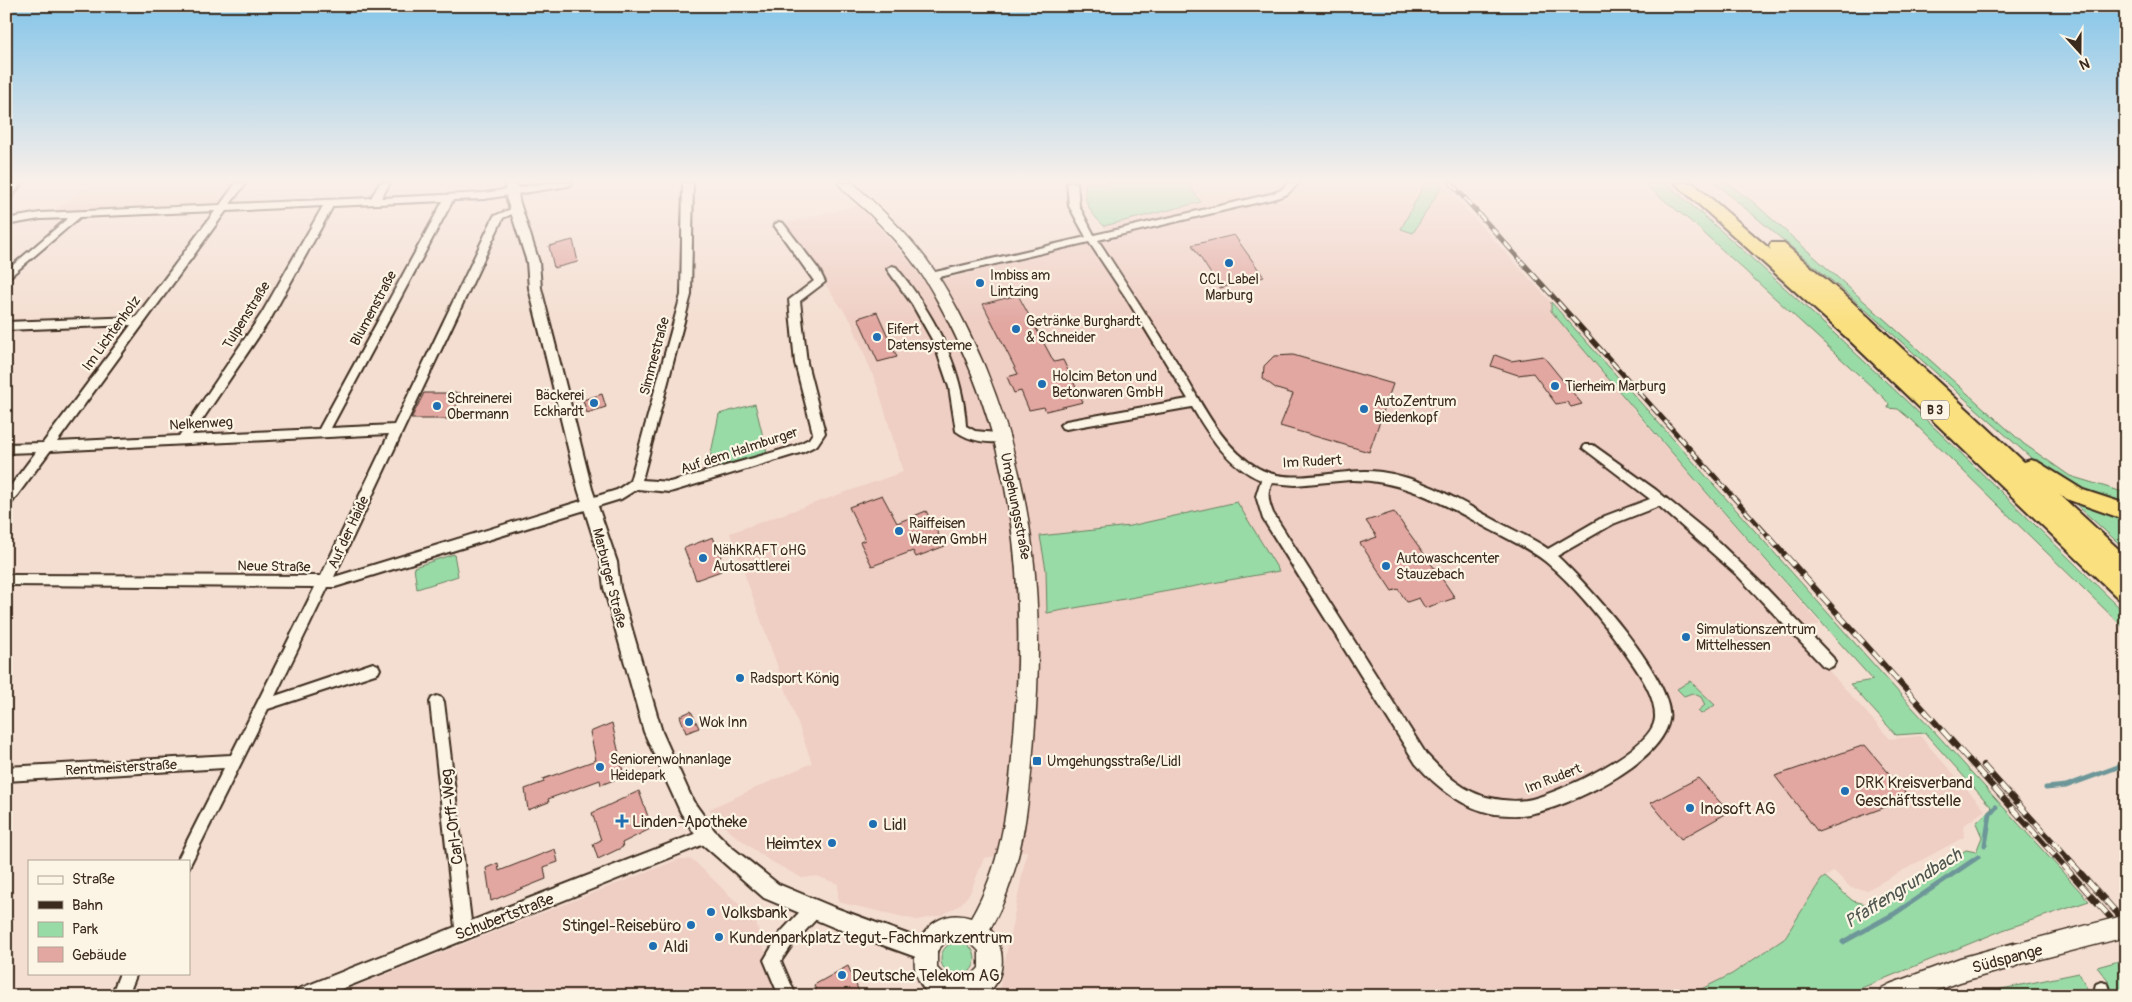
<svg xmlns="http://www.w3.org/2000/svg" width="2132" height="1002" viewBox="0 0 2132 1002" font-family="Pangolin,sans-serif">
  <rect width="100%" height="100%" fill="#f4ded1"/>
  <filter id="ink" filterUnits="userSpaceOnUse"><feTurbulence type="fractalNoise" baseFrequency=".02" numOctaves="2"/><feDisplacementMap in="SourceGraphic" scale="10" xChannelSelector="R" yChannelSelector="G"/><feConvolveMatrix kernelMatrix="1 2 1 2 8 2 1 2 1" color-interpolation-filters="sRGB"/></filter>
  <g filter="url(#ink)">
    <!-- built -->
    <g fill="#efcec3">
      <path d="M 89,183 L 235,183 L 219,204 L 55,211 Z"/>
      <path d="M 1187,183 L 1442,183 L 1551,302 L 1551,311 L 1636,413 L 1820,624 L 1793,631 L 1890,739 L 1920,736 L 1985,810 L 1963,826 L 1964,837 L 1867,890 L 1851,888 L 1834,871 L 1821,880 L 1784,939 L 1732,974 L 1687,996 L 998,996 L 1027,851 L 984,858 L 970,893 L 960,905 L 942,915 L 917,920 L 838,902 L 838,884 L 817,876 L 802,878 L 767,859 L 728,830 L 709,809 L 812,763 L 730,533 L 903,472 L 878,388 L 851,321 L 783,224 L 859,205 L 911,263 L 926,284 L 1111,237 L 1104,226 L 1200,202 Z"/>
      <path d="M 680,859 L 693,860 L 755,920 L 779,996 L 332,996 Z"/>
    </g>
    <!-- green -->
    <g fill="#99dba6" stroke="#6a8262">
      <path d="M 1086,183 L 1187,183 L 1201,202 L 1104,226 C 1091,214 1082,201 1086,183 Z"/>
      <path d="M 1425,183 L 1440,183 L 1442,186 L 1413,233 L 1401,229 Z"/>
      <path d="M 1643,183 L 1666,183 C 1826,320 1976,467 2126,614 L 2126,630 L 1910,419 L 1898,409 L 1888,408 L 1889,404 L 1884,398 L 1694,224 Z"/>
      <path d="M 1715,183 L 1727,183 L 1753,202 L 2024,444 L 2070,476 L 2126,493 L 2126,504 C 2088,497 2070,486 2039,465 L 1850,296 Z"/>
      <path d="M 1551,302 L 1901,695 L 2089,901 L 2003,930 L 1842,996 L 1687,996 L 1732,974 L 1784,939 L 1821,880 L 1825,877 L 1853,901 L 1870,905 L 1966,850 L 1976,852 L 1982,837 L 1976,823 L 1992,808 L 1925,733 L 1896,735 L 1850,684 L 1873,680 C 1764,559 1656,436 1551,311 Z"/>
      <path d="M 755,404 L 767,453 L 707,473 L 719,414 Z"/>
      <path d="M 2068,497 L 2126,518 L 2126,550 Z"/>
      <path d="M 1237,502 L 1279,571 L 1047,613 L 1046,570 L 1040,536 L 1130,526 Z"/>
      <path d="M 454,554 L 458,576 L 417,589 L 414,567 Z"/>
      <path d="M 1690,681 L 1715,705 L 1701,714 L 1698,711 L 1705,705 L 1701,697 L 1692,693 L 1684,696 L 1677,689 Z"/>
      <circle cx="958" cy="959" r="17"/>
      <path d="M 2126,959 L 2126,996 L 2114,996 L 2108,981 L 2097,967 Z"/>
      <path d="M 2079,973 L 2090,994 L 2087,996 L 1968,996 Z"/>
    </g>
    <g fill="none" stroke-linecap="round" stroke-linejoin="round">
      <!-- stream -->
      <g stroke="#6d9699" stroke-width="5">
        <path d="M 2046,788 L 2066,786 L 2126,764"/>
        <path d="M 1985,845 L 1990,814 L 1996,807"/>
        <path d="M 1843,942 L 1894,914 L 1978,857"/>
      </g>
    </g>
    <!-- building -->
    <g fill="#e2a7a1" stroke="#3b2a1e">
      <path d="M 1234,235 L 1264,277 L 1220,288 L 1192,245 Z"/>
      <path d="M 573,240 L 578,262 L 554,268 L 549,246 Z"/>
      <path d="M 1018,295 L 1054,362 L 1063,360 L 1083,402 L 1046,411 L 1044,407 L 1029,410 L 1021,391 L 1014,393 L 1007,377 L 1018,374 L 983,304 Z"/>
      <path d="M 877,312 L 897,357 L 878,362 L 858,318 Z"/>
      <path d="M 1293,355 L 1393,384 L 1369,452 L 1280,426 L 1293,394 L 1277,389 L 1263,379 L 1264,366 L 1274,356 Z"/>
      <path d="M 1495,355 L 1511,361 L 1543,356 L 1582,404 L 1571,407 L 1567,402 L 1556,404 L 1533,373 L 1518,375 L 1491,366 Z"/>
      <path d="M 424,393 L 462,393 L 450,419 L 411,419 Z"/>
      <path d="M 602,394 L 606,407 L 587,413 L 583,400 Z"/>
      <path d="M 882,495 L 897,523 L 926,511 L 945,546 L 916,557 L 913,551 L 872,566 L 860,542 L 865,540 L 849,507 Z"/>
      <path d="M 1394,512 L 1445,583 L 1455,598 L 1425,608 L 1419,598 L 1407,602 L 1398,589 L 1392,591 L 1360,543 L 1377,537 L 1366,521 Z"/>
      <path d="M 713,537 L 721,557 L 716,559 L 721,571 L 696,580 L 684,548 Z"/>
      <path d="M 691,711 L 699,728 L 686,733 L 680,716 Z"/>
      <path d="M 612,723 L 624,776 L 601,785 L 600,780 L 548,799 L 549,802 L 528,810 L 525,789 L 544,782 L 543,779 L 596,760 L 590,732 Z"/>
      <path d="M 1865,745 L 1910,798 L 1818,832 L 1775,776 Z"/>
      <path d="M 1698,778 L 1729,812 L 1681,839 L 1651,803 Z"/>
      <path d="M 639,791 L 652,828 L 622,843 L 623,847 L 598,859 L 593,844 L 601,840 L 592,813 Z"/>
      <path d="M 555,849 L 558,862 L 544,867 L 546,879 L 491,901 L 486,868 L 498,863 L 499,871 Z"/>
      <path d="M 848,966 L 861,996 L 818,996 L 814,985 Z"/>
    </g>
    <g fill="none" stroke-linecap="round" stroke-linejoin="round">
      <!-- minor casing -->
      <g stroke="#3b2a1e" stroke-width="4">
        <g id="minor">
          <path d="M 12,183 L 22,183 L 9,201 L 6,202 L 6,191 Z"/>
          <path d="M 236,183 L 246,183 L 230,204 L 371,198 L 380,183 L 390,183 L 381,198 L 484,193 L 547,183 L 573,183 L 568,186 L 484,199 L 453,200 L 331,428 L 394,425 L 494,216 L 516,207 L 521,210 L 503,218 L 334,577 L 617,490 L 630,481 L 681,295 L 683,183 L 693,183 L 691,295 L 642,480 L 670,482 L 795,446 L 809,439 L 813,433 L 795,363 L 789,300 L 814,281 L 774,225 L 779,222 L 783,223 L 819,270 L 825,282 L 800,301 L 807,363 L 825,433 L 817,445 L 803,452 L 670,492 L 637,489 L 621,499 L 335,587 L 328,587 L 275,696 L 373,663 L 378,665 L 380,669 L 378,673 L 268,709 L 189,867 L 189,861 L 177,861 L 224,768 L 6,781 L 6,767 L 231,755 L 315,587 L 6,585 L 6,575 L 321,576 L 389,434 L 50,451 L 10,505 L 6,507 L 6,492 L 36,452 L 6,453 L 6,444 L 43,443 L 131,325 L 6,330 L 6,322 L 136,317 L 215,211 L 80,217 L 6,280 L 6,271 L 68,218 L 40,219 L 6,225 L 6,219 L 40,213 L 220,205 ZM 443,201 L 319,429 L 192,435 L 271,318 L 333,206 ZM 323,206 L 262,313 L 179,436 L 57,442 L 226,211 Z"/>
          <path d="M 1067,183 L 1077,183 L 1079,206 L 1094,235 L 1271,194 L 1281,190 L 1288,183 L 1299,183 L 1287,194 L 1277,198 L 1098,240 C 1124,280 1150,320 1176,361 C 1199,397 1219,446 1258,468 C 1294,488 1342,466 1381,472 C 1425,478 1463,503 1502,524 C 1517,532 1534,539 1548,549 L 1605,516 L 1650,499 L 1583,448 L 1585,445 L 1593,445 L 1656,490 L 1710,534 L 1764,586 L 1833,658 L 1835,662 L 1833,666 L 1828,668 L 1823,666 L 1738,576 L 1659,506 L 1613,524 L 1557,556 C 1586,583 1676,680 1669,720 C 1661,764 1568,807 1529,814 C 1517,816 1506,815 1495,814 C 1462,808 1437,787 1416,764 L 1263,519 L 1256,496 L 1261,480 C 1228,466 1210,437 1192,407 L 1066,429 L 1062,428 L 1060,425 L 1066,421 L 1188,399 L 1125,296 L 1089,242 L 931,279 L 926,276 L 931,273 L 1086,237 L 1069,206 ZM 1350,480 C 1403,479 1446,505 1491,530 C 1510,540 1530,549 1546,562 C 1576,587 1601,619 1623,650 C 1636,669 1656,694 1655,718 C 1653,750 1560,792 1532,799 C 1519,802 1504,801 1491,798 C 1464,793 1444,773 1426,754 L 1273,513 C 1269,503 1266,493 1272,483 L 1295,485 Z"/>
          <path d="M 892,266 L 896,267 C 933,313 963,366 966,426 L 975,431 L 1007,434 L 1009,437 L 1007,440 C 991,445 969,441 956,431 L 949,387 L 934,343 L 912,304 L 887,269 Z"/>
          <path d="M 437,696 L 442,698 L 444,702 L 471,921 L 707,829 L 712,831 L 715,836 L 712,841 L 324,996 L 294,996 L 296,990 L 455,927 L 430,702 L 432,698 Z"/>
          <path d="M 814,901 L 820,903 L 822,909 L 820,915 L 792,945 L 781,961 L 796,996 L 779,996 L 764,960 L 780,933 L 808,903 Z"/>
          <path d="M 120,973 L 137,973 L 128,996 L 111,996 Z"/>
          <path d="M 2102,982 L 2108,984 L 2110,990 L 2109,996 L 2093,996 L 2096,984 Z"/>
        </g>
      </g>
      <!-- tertiary casing -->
      <g stroke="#3b2a1e" stroke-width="4">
        <path id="tertiary" d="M 505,183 L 517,183 L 519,200 L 539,262 L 541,288 L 592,489 L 617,562 L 620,588 L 662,732 L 693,801 L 714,830 L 730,846 L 778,884 L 833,907 L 934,944 L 937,951 L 934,958 L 927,961 L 833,927 L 764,898 L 700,842 L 681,813 L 644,732 L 604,588 L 601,562 L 578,489 L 529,288 L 527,262 L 507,200 Z"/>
      </g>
      <!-- secondary casing -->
      <g stroke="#3b2a1e" stroke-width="3">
        <g id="secondary">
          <path d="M 838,183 L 853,183 C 879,207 905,231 926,259 C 950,291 968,329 984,365 C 1035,488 1045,606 1034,738 C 1029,803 1023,871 990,929 C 1007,949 1006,979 985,996 L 931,996 C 894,966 925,902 971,918 C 1002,866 1008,805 1013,746 C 1028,583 1015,436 932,291 C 916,262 893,237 870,214 C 860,204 847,195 838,183 ZM 955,938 L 967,939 L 979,951 L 979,968 L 967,980 L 949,980 L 937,968 L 937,951 L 945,942 Z"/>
          <path d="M 2014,943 L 2022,947 L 2026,955 L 2022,963 L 2014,967 L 1960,982 L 1922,996 L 1878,996 L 1882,988 L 1890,984 L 1960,958 Z"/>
        </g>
      </g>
      <!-- trunk casing -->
      <g stroke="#3b2a1e" stroke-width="4">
        <path id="trunk" d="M 1675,183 L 1693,183 L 1771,250 L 1769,247 L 1771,243 L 1783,243 L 1850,300 L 2024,462 L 2031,460 L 2038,462 L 2083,490 L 2126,504 L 2126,520 L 2069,500 L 2060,495 L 2126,556 L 2126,601 L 2118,598 L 1846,337 Z"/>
      </g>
      <!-- minor -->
      <use href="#minor" fill="#fcf5e5" fill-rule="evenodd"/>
      <!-- tertiary -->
      <use href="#tertiary" fill="#fcf5e5" fill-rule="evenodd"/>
      <!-- secondary -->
      <use href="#secondary" fill="#fcf5e5" fill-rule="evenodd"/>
      <!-- trunk -->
      <use href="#trunk" fill="#fbe080" fill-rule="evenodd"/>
      <!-- rail-far1 casing -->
      <g stroke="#3b2a1e" stroke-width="5">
        <path id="rail-far1" d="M 1451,183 L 1769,537"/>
      </g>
      <!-- rail casing -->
      <g stroke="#3b2a1e" stroke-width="6">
        <g id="rail">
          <path d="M 1768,536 L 2126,935"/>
          <path d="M 1983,765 L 2126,923"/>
        </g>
      </g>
      <!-- rail-far1 -->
      <use href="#rail-far1" stroke="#fcf5e5" stroke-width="3" stroke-dasharray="10" stroke-linecap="butt"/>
      <!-- rail -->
      <use href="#rail" stroke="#fcf5e5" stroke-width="4.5" stroke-dasharray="13" stroke-linecap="butt"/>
      <!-- secondary-bridge casing -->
      <g stroke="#3b2a1e" stroke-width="24" stroke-linecap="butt">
        <path id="secondary-bridge" d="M 2014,955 L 2126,926"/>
      </g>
      <!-- secondary-bridge -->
      <use href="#secondary-bridge" stroke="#fcf5e5" stroke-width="21"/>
    </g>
  </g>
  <!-- sky -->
  <linearGradient id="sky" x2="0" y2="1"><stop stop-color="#84c5e9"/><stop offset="0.56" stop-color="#faf0ea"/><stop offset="1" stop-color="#faf0ea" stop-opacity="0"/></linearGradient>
  <rect width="2132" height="324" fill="url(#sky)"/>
  <!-- markers -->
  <g fill="#1f6fb2" stroke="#fcf5e5" stroke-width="2">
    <circle cx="1229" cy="263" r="5"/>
    <circle cx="980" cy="283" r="5"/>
    <circle cx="1016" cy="329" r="5"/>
    <circle cx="877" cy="337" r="5"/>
    <circle cx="1042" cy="384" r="5"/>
    <circle cx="1555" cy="386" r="5"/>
    <circle cx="594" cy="403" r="5"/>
    <circle cx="437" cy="406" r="5"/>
    <circle cx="1364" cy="409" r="5"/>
    <circle cx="899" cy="531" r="5"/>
    <circle cx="703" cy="558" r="5"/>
    <circle cx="1386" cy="566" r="5"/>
    <circle cx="1686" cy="637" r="5"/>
    <circle cx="740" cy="678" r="5"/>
    <circle cx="689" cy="722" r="5"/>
    <rect x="1032" y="756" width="10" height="10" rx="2.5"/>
    <circle cx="600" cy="767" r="5"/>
    <circle cx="1845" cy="791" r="5"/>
    <circle cx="1690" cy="808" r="5"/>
    <path d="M619.5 813.5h5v5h5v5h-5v5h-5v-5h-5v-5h5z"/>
    <circle cx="873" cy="824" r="5"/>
    <circle cx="832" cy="843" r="5"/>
    <circle cx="711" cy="912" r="5"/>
    <circle cx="691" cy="925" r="5"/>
    <circle cx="719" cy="937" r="5"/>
    <circle cx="653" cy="946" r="5"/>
    <circle cx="842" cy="975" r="5"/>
  </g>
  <g text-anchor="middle" stroke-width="4.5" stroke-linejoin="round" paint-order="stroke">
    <!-- shield labels -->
    <rect fill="#fcf5e5" stroke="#75675a" stroke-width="1" x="1921" y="400.5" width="28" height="19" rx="4"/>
    <g font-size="12" font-weight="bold" fill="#3b2a1e">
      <text x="1935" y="414">B 3</text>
    </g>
    <!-- poi labels -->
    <g font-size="14" fill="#3b2a1e" stroke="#fcf5e5" text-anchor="start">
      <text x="990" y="280">Imbiss am<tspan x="990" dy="16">Lintzing</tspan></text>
      <text x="1229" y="284" text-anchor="middle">CCL Label<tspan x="1229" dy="16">Marburg</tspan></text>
      <text x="1026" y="326">Getränke Burghardt<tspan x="1026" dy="16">&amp; Schneider</tspan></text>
      <text x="887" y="334">Eifert<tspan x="887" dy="16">Datensysteme</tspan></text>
      <text x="1052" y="381">Holcim Beton und<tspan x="1052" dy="16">Betonwaren GmbH</tspan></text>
      <text x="1565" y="391">Tierheim Marburg</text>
      <text x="584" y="400" text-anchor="end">Bäckerei<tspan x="584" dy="16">Eckhardt</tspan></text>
      <text x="447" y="403">Schreinerei<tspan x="447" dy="16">Obermann</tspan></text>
      <text x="1374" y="406">AutoZentrum<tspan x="1374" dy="16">Biedenkopf</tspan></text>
      <text x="909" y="528">Raiffeisen<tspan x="909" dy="16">Waren GmbH</tspan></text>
      <text x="713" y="555">NähKRAFT oHG<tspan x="713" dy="16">Autosattlerei</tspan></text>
      <text x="1396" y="563">Autowaschcenter<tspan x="1396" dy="16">Stauzebach</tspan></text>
      <text x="1696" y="634">Simulationszentrum<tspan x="1696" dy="16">Mittelhessen</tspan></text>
      <text x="750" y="683">Radsport König</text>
      <text x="699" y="727">Wok Inn</text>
      <text x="610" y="764">Seniorenwohnanlage<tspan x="610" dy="16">Heidepark</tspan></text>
      <text x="1047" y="766">Umgehungsstraße/Lidl</text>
    </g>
    <!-- street labels -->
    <g font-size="14" fill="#3b2a1e" stroke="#fcf5e5">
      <text transform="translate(373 308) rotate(-62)" y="5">Blumenstraße</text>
      <text transform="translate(246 315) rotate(-58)" y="5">Tulpenstraße</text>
      <text transform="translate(111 333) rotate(-54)" y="5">Im Lichtenholz</text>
      <text transform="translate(654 356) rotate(-75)" y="5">Simmestraße</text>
      <text transform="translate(201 423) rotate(-3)" y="5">Nelkenweg</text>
      <text transform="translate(739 450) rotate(-18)" y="5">Auf dem Halmburger</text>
      <text transform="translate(1312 461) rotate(-3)" y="5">Im Rudert</text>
      <text transform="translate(1016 506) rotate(79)" y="5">Umgehungsstraße</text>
      <text transform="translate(348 532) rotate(-65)" y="5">Auf der Haide</text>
      <text transform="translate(274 566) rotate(1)" y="5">Neue Straße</text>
      <text transform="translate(610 578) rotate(76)" y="5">Marburger Straße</text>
      <text transform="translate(121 767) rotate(-3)" y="5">Rentmeisterstraße</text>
      <text transform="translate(1553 778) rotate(-21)" y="5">Im Rudert</text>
    </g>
    <!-- near-poi labels -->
    <g font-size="16" fill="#3b2a1e" stroke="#fcf5e5" text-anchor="start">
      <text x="1855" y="788">DRK Kreisverband<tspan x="1855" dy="18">Geschäftsstelle</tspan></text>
      <text x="1700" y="814">Inosoft AG</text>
      <text x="632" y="827">Linden-Apotheke</text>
      <text x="883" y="830">Lidl</text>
      <text x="822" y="849" text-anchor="end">Heimtex</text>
      <text x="721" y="918">Volksbank</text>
      <text x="681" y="931" text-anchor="end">Stingel-Reisebüro</text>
      <text x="729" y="943">Kundenparkplatz tegut-Fachmarkzentrum</text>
      <text x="663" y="952">Aldi</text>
      <text x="852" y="981">Deutsche Telekom AG</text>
    </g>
    <!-- near-street labels -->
    <g font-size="16" fill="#3b2a1e" stroke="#fcf5e5">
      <text transform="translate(451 817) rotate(-97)" y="6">Carl-Orff-Weg</text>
      <text transform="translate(504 916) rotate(-21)" y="6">Schubertstraße</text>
      <text transform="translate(2007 958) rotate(-15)" y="6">Südspange</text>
    </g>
    <!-- near-water labels -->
    <g font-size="18" font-style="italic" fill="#505751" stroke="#fcf5e5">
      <text transform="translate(1903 888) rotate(-32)" y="6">Pfaffengrundbach</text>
    </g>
  </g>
  <!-- margin -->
  <rect width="2132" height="1002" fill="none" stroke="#fcf5e5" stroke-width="25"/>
  <rect x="12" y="12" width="2107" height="977" fill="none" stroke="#3b2a1e" stroke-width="2" filter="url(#ink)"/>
  <!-- legend -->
  <rect x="28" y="860" width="162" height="115" fill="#fcf5e5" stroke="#afa495"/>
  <rect x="38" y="876" width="25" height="8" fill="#fcf5e5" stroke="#afa495"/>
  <text x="72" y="884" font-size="15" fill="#3b2a1e">Straße</text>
  <rect x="38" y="901" width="25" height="8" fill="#3b2a1e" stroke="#afa495"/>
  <text x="72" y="910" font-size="15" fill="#3b2a1e">Bahn</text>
  <rect x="38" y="922" width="25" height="15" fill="#99dba6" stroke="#afa495"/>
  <text x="72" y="934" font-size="15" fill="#3b2a1e">Park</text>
  <rect x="38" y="947" width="25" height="15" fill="#e2a7a1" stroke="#afa495"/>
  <text x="72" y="960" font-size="15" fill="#3b2a1e">Gebäude</text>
  <!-- north arrow -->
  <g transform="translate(2080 52) rotate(159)" stroke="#fcf5e5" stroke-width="4" paint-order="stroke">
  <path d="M0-4L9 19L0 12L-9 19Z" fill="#3b2a1e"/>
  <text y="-8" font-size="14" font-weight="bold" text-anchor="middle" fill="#3b2a1e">N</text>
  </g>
</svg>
